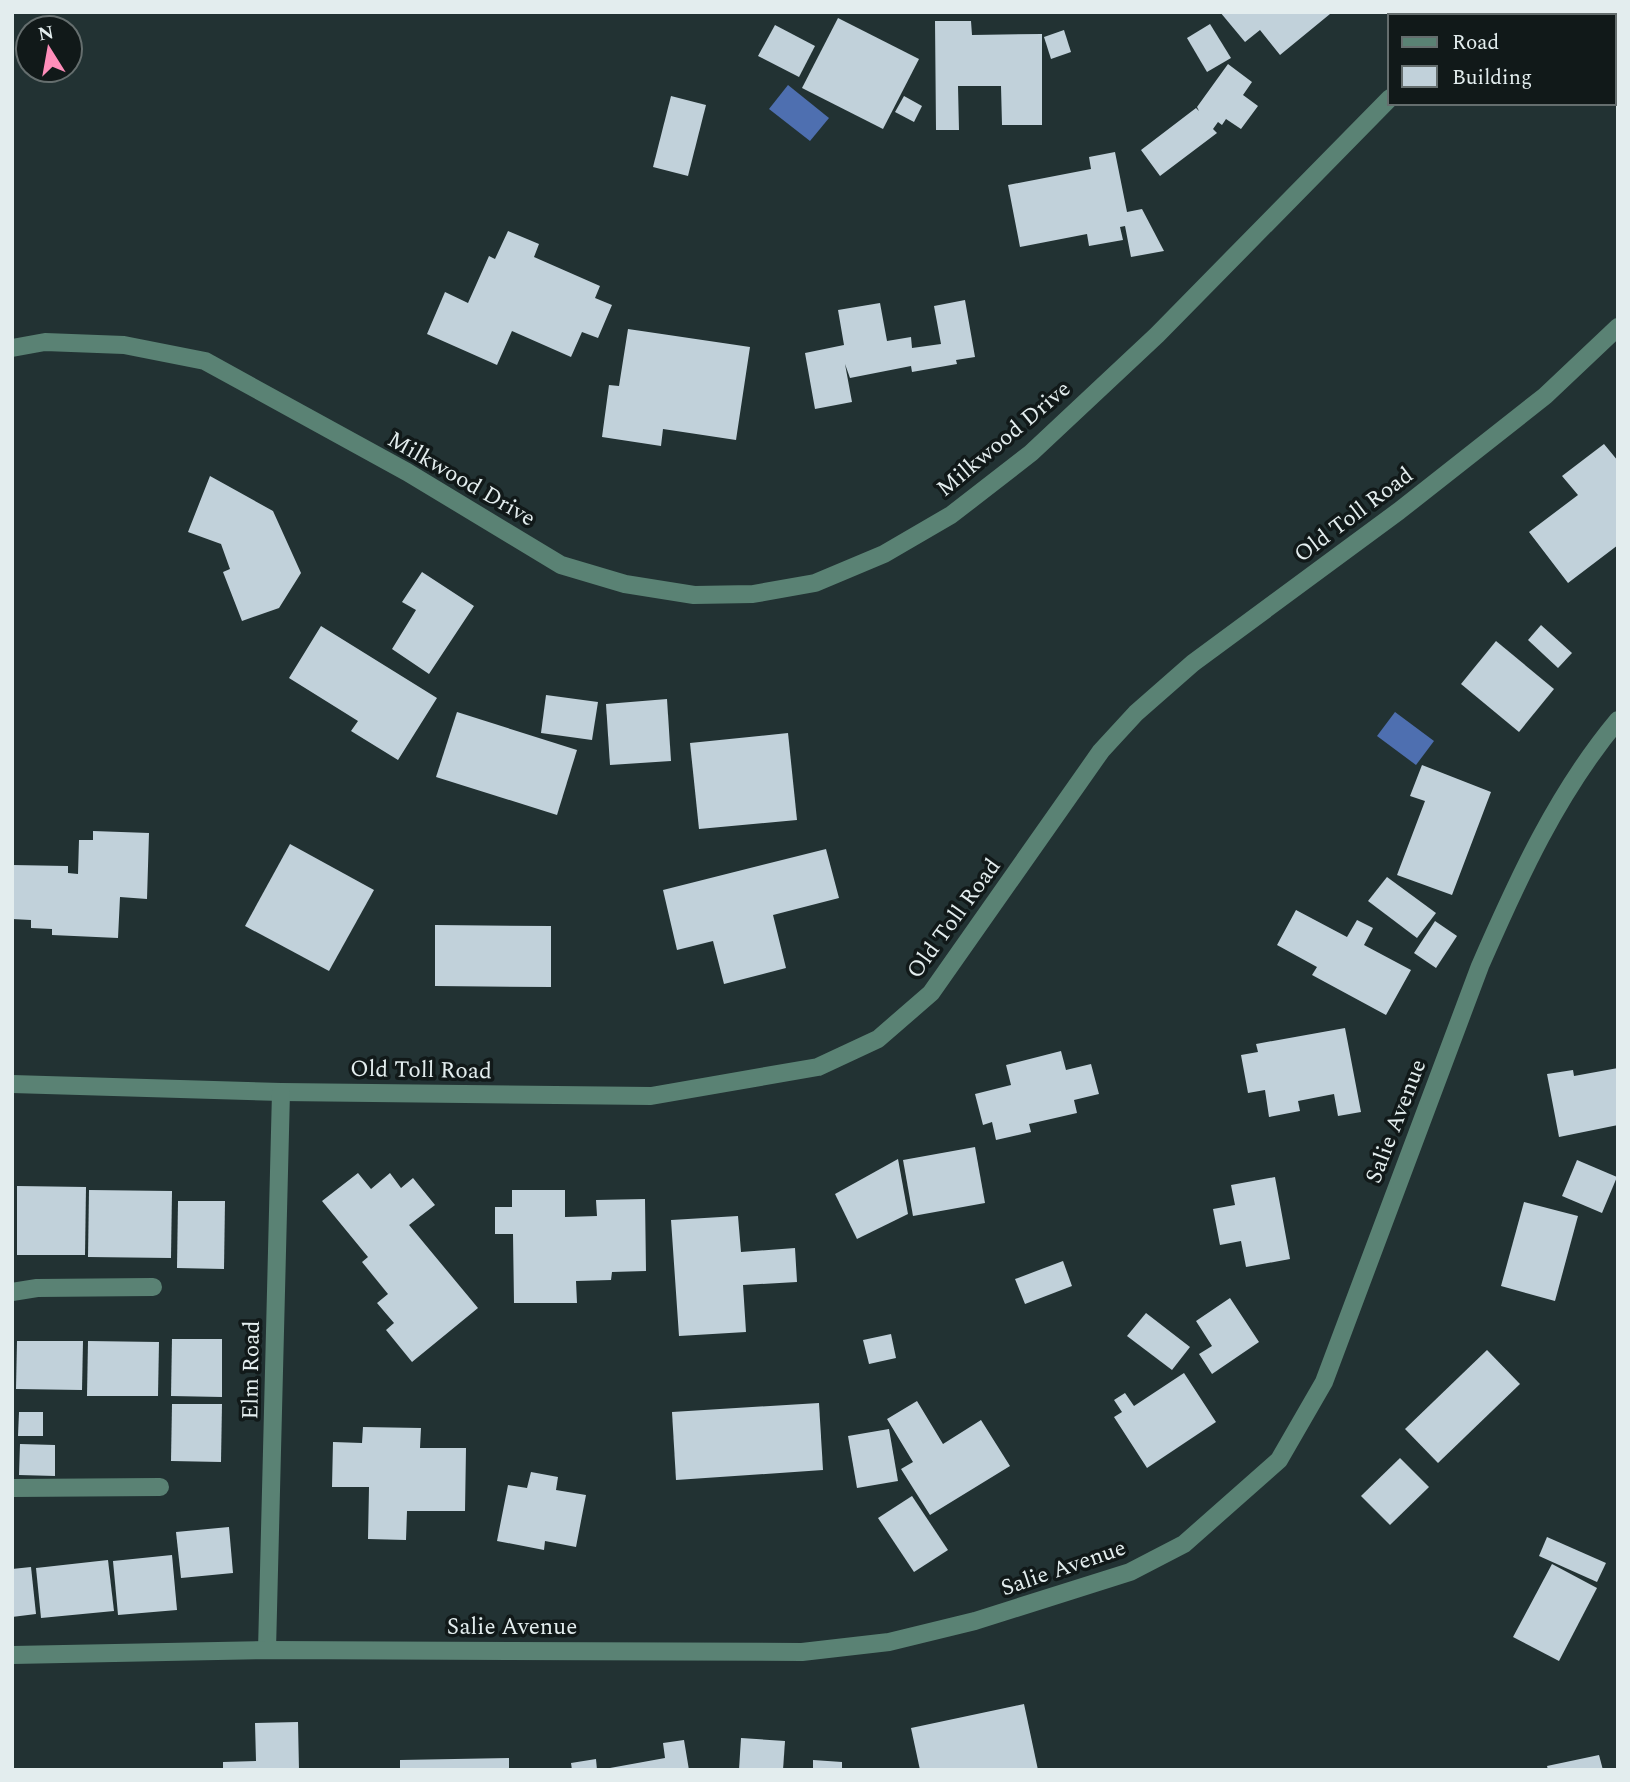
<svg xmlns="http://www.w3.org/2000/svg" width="1630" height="1782" viewBox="0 0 1630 1782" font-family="Spectral,serif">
  <rect width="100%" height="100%" fill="#223233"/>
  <!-- water -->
  <g fill="#4e6fb0">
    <path d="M 788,85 L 829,118 L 810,141 L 769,109 Z"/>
    <path d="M 1395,712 L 1434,741 L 1416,765 L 1377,736 Z"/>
  </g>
  <!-- building -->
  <g fill="#c1d1da">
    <path d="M 1220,12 L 1329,12 L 1330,14 L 1280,55 L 1260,30 L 1245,42 Z"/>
    <path d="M 838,18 L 919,59 L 883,129 L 802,88 Z"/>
    <path d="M 935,21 L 971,21 L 972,35 L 1042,34 L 1042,125 L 1002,125 L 1001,86 L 958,86 L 959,130 L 936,130 Z"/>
    <path d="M 1210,24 L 1231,58 L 1207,72 L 1187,38 Z"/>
    <path d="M 775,25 L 815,46 L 799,77 L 758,56 Z"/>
    <path d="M 1064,30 L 1071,52 L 1051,59 L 1044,37 Z"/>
    <path d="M 1228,64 L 1252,82 L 1243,95 L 1258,106 L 1241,129 L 1226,119 L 1222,125 L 1218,122 L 1213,129 L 1217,133 L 1160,176 L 1141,150 L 1196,108 L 1199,111 L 1197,107 Z"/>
    <path d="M 671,96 L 706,105 L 688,176 L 653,167 Z"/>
    <path d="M 904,96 L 922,106 L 914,122 L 895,112 Z"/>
    <path d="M 1115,152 L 1127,212 L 1142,209 L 1164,251 L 1131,257 L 1125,226 L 1120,227 L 1123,240 L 1089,246 L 1087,234 L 1020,247 L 1008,185 L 1091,169 L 1089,157 Z"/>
    <path d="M 508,231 L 539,244 L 534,257 L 600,286 L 595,298 L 612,305 L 598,338 L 582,332 L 571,357 L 512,331 L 497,365 L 427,334 L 445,292 L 468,303 L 489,256 L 495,259 Z"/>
    <path d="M 965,300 L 975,357 L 956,360 L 957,364 L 912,372 L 911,366 L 850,378 L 845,364 L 852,402 L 815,409 L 805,353 L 844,345 L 838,310 L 880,303 L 887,341 L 911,337 L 912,348 L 941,344 L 934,306 Z"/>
    <path d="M 628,329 L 750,347 L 736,440 L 663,429 L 661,446 L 602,437 L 609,385 L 619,386 Z"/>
    <path d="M 1604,444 L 1618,461 L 1618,545 L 1568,583 L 1529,532 L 1578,495 L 1562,476 Z"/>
    <path d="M 210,476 L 273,511 L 301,573 L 279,608 L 242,621 L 223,572 L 230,569 L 221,544 L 188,532 Z"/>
    <path d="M 422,572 L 474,606 L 429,674 L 392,649 L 416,610 L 402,602 Z"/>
    <path d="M 1541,625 L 1572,653 L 1558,668 L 1528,640 Z"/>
    <path d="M 321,626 L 437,698 L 398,760 L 351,731 L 358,721 L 289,678 Z"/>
    <path d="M 1496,641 L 1554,689 L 1519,732 L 1461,684 Z"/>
    <path d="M 546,695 L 598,702 L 592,740 L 541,733 Z"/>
    <path d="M 667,699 L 671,761 L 610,765 L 606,704 Z"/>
    <path d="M 457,712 L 577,750 L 557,815 L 436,777 Z"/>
    <path d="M 788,733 L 797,820 L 699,829 L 690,743 Z"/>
    <path d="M 1422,765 L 1491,792 L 1452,895 L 1397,875 L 1425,801 L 1410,796 Z"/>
    <path d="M 93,831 L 149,833 L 147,899 L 120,897 L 118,938 L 52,935 L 52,929 L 31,928 L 31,920 L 12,919 L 12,865 L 68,866 L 68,873 L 78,874 L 79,840 L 93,840 Z"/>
    <path d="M 290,844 L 374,890 L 329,971 L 245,926 Z"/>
    <path d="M 826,849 L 839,898 L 773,915 L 786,968 L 724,984 L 713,941 L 677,950 L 663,890 Z"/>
    <path d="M 1387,877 L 1436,913 L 1417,938 L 1368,901 Z"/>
    <path d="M 1296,910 L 1347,937 L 1357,920 L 1373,928 L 1364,945 L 1411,970 L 1386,1015 L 1312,975 L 1317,967 L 1277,945 Z"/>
    <path d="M 1435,921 L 1457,936 L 1436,968 L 1414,953 Z"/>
    <path d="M 435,925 L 551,926 L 551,987 L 435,986 Z"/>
    <path d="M 1345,1028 L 1361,1112 L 1338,1116 L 1334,1094 L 1298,1101 L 1300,1111 L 1269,1117 L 1265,1090 L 1248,1093 L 1241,1055 L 1258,1052 L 1256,1044 Z"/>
    <path d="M 1061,1051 L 1066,1070 L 1091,1064 L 1099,1094 L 1074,1100 L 1077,1113 L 1029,1124 L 1031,1132 L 996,1140 L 992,1122 L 983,1125 L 975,1094 L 1011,1085 L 1006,1065 Z"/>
    <path d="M 1618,1068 L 1618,1125 L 1559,1137 L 1547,1074 L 1573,1070 L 1574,1076 Z"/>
    <path d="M 975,1147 L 985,1203 L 913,1216 L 903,1160 Z"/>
    <path d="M 898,1159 L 908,1214 L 857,1239 L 835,1194 Z"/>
    <path d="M 1577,1160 L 1617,1177 L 1602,1213 L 1562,1196 Z"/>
    <path d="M 358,1173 L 371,1189 L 390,1173 L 401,1188 L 413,1178 L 435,1205 L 409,1225 L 478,1308 L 412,1362 L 386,1330 L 394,1323 L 377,1303 L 388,1294 L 362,1262 L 368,1257 L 322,1201 Z"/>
    <path d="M 1275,1177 L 1290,1259 L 1246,1267 L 1241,1241 L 1220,1245 L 1213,1209 L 1235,1205 L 1231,1185 Z"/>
    <path d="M 17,1186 L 86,1187 L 85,1255 L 17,1255 Z"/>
    <path d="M 89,1190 L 172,1191 L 171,1258 L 88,1257 Z"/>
    <path d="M 512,1190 L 565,1190 L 565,1217 L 597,1216 L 596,1200 L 645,1199 L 646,1271 L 612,1272 L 611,1280 L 576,1281 L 577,1303 L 514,1303 L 513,1234 L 495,1234 L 495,1207 L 512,1207 Z"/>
    <path d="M 178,1201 L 225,1201 L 224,1269 L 177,1268 Z"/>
    <path d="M 1524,1202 L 1578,1216 L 1555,1301 L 1501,1286 Z"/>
    <path d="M 738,1216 L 741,1252 L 795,1248 L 797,1282 L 743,1285 L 746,1332 L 679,1336 L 671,1220 Z"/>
    <path d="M 1063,1261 L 1072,1286 L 1025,1304 L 1015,1279 Z"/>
    <path d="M 1230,1298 L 1259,1342 L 1212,1374 L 1199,1354 L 1212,1346 L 1196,1321 Z"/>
    <path d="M 1146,1313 L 1190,1347 L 1172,1370 L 1127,1336 Z"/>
    <path d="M 891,1334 L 896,1358 L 869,1364 L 863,1340 Z"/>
    <path d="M 172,1339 L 222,1339 L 222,1397 L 171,1396 Z"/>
    <path d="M 17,1341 L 83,1341 L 82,1390 L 16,1389 Z"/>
    <path d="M 88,1341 L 159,1342 L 158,1396 L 87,1396 Z"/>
    <path d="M 1487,1350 L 1520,1384 L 1438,1463 L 1405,1429 Z"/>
    <path d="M 1184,1373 L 1216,1422 L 1147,1468 L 1114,1417 L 1122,1412 L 1114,1400 L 1125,1393 L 1134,1406 Z"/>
    <path d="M 917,1401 L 943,1444 L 981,1420 L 1010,1466 L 930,1515 L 901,1469 L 913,1462 L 887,1419 Z"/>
    <path d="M 819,1403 L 823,1470 L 676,1480 L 672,1412 Z"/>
    <path d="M 172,1404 L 222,1404 L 221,1462 L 171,1461 Z"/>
    <path d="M 19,1412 L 43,1412 L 43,1436 L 18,1436 Z"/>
    <path d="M 363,1427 L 421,1428 L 420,1448 L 466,1448 L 465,1511 L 407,1511 L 406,1540 L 368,1539 L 369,1487 L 332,1487 L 333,1442 L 362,1443 Z"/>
    <path d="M 889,1429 L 898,1481 L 857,1488 L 848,1436 Z"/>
    <path d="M 20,1444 L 55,1445 L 55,1476 L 19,1475 Z"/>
    <path d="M 1400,1458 L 1429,1487 L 1390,1525 L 1361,1496 Z"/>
    <path d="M 531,1472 L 558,1477 L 556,1490 L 586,1495 L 576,1547 L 545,1541 L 544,1550 L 497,1541 L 508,1485 L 527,1488 Z"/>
    <path d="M 912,1496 L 948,1550 L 914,1572 L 878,1518 Z"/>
    <path d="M 229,1527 L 233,1573 L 181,1578 L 176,1532 Z"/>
    <path d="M 1547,1537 L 1606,1563 L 1597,1582 L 1539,1556 Z"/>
    <path d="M 172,1555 L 177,1610 L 118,1615 L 113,1561 Z"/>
    <path d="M 108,1560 L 114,1611 L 41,1618 L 36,1568 Z"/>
    <path d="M 1552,1564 L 1597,1588 L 1559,1661 L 1513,1637 Z"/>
    <path d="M 31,1567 L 36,1614 L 12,1617 L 12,1569 Z"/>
    <path d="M 1024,1704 L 1038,1770 L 920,1770 L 911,1728 Z"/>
    <path d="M 298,1722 L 299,1770 L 223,1770 L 223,1762 L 256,1761 L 255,1723 Z"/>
    <path d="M 741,1738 L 785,1741 L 783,1770 L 739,1770 Z"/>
    <path d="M 684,1740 L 689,1770 L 599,1770 L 665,1758 L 663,1743 Z"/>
    <path d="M 1599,1755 L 1603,1770 L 1548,1770 L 1547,1766 Z"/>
    <path d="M 509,1758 L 509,1770 L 400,1770 L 400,1760 Z"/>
    <path d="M 596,1759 L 597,1770 L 572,1770 L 571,1763 Z"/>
    <path d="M 813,1760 L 842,1762 L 842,1770 L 813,1770 Z"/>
  </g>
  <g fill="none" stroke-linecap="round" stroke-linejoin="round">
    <!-- minor -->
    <g stroke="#5a8274" stroke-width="18">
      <path d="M 1471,16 L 1474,12"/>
      <path d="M 12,348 L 45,342 L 124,345 L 205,361 L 407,472 L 561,565 L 625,584 L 694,595 L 753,594 L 815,583 L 884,554 L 951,515 L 1031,453 L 1157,335 L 1390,98"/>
      <path d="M 12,1084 L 281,1092 L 651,1096 L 818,1067 L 878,1039 L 931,993 L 1101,751 L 1136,713 L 1193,663 L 1399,511 L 1545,396 L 1618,327"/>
      <path d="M 12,1292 L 37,1288 L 153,1287"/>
      <path d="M 12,1488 L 160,1487"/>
      <path d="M 267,1650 L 281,1092"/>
      <path d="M 12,1655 L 267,1650 L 802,1652 L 889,1642 L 975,1621 L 1130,1572 L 1184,1544 L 1279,1460 L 1324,1382 L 1480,966 C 1518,879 1557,793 1618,720"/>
    </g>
  </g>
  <g text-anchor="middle" stroke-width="7" stroke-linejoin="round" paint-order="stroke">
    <!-- street labels -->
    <g font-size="23" fill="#e3edee" stroke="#111919">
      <text transform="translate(1003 438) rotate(-40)" y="8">Milkwood Drive</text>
      <text transform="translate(462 478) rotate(30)" y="8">Milkwood Drive</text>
      <text transform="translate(1353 514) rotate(-37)" y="8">Old Toll Road</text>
      <text transform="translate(953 918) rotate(-54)" y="8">Old Toll Road</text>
      <text transform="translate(421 1069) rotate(1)" y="8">Old Toll Road</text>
      <text transform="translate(1395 1121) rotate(-69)" y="8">Salie Avenue</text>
      <text transform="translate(250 1370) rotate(-89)" y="8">Elm Road</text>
      <text transform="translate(1063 1567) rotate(-19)" y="8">Salie Avenue</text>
      <text x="512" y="1634">Salie Avenue</text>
    </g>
  </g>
  <!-- border -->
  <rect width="1630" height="1782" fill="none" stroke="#e3edee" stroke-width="28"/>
  <!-- legend -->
  <rect x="1388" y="14" width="228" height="91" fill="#111919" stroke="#656e6e" stroke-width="2"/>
  <rect x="1402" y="37" width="35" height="10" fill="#5a8274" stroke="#656e6e" stroke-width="2"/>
  <text x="1452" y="49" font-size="21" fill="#e3edee">Road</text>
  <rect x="1402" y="66" width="35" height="21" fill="#c1d1da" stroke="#656e6e" stroke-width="2"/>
  <text x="1452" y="84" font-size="21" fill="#e3edee">Building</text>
  <!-- north arrow -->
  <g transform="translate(49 49) rotate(349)"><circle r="33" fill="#111919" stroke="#656e6e" stroke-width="2"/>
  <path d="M0-5L12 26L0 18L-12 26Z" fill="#ff8eba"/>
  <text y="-10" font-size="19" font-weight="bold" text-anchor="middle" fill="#e3edee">N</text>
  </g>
</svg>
